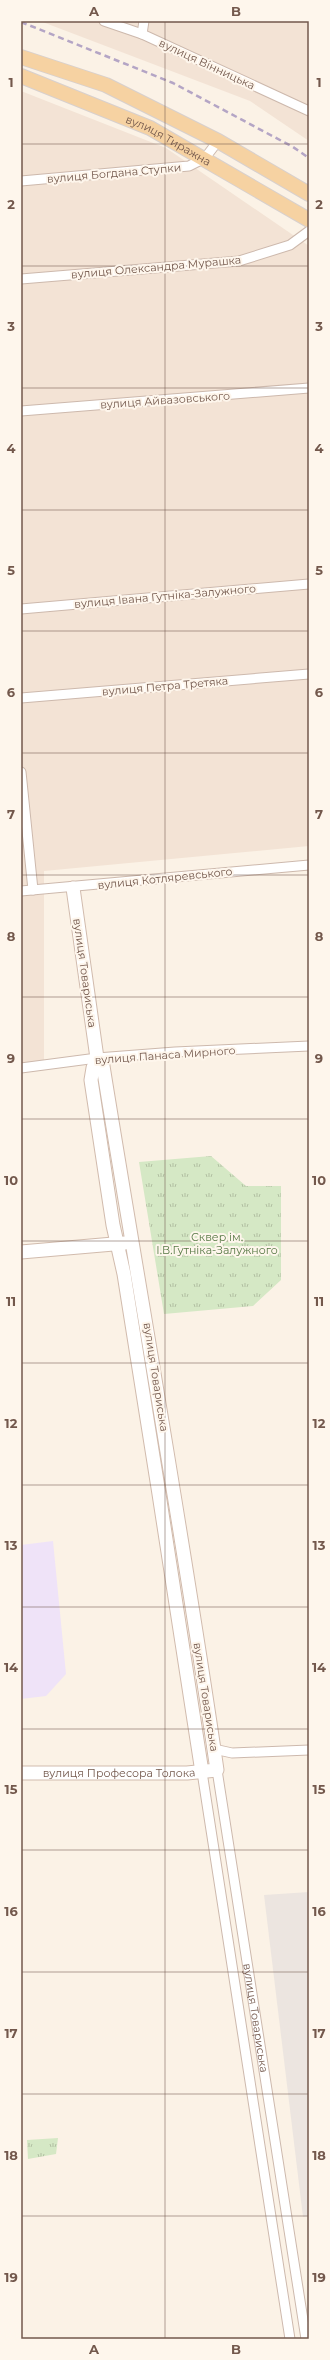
<svg xmlns="http://www.w3.org/2000/svg" width="330" height="2360" viewBox="0 0 330 2360" font-family="Montserrat,sans-serif">
  <defs>
    <pattern id="park-tufts" width="24" height="20" patternUnits="userSpaceOnUse"><rect width="24" height="20" fill="#d5e8c5"/><path d="M3 7l-1-3M5 7V3M7 7l1-3M15 17l-1-3M17 17v-4M19 17l1-3" fill="none" stroke="#b1bfa2"/></pattern>
  </defs>
  <rect width="100%" height="100%" fill="#fbf2e6"/>
  <!-- residential -->
  <g fill="#f3e3d5">
    <path d="M 40,21 L 309,21 L 309,141 L 250,101 Z"/>
    <path d="M 21,91 L 166,148 L 309,246 L 309,846 L 44,871 L 44,1062 L 21,1064 Z"/>
  </g>
  <!-- industrial -->
  <path fill="#ece5e0" d="M 309,1892 L 309,2216 L 303,2217 L 264,1895 Z"/>
  <!-- education -->
  <path fill="#efe3f8" d="M 53,1541 L 66,1674 L 46,1696 L 21,1699 L 21,1545 Z"/>
  <!-- park -->
  <g fill="url(#park-tufts)">
    <path d="M 211,1156 L 246,1186 L 281,1186 L 281,1280 L 253,1306 L 164,1314 L 139,1162 Z"/>
    <path d="M 58,2138 L 56,2154 L 28,2159 L 27,2140 Z"/>
  </g>
  <g fill="none" stroke-linecap="round" stroke-linejoin="round">
    <!-- street casing -->
    <g stroke="#cdb9ad" stroke-width="11">
      <g id="street">
        <path d="M 104,21 L 142,34 L 309,111"/>
        <path d="M 142,34 L 144,21"/>
        <path d="M 21,181 L 189,166 L 205,158 L 218,141"/>
        <path d="M 21,279 L 239,261 L 290,245 L 309,231"/>
        <path d="M 21,411 L 309,388"/>
        <path d="M 21,609 L 309,584"/>
        <path d="M 21,698 L 309,674"/>
        <path d="M 21,772 L 33,890"/>
        <path d="M 21,891 L 309,865"/>
        <path d="M 21,1068 L 97,1058 L 175,1052 L 309,1046"/>
        <path d="M 214,1749 L 232,1753 L 309,1750"/>
        <path id="s1" d="M 217,1770 L 306,2339"/>
        <path d="M 202,1772 L 290,2339"/>
      </g>
    </g>
    <!-- secondary casing -->
    <g stroke="#d1bbad" stroke-width="15">
      <g id="secondary">
        <path d="M 97,1058 L 93,1068 L 91,1080 L 113,1225 L 124,1274 L 159,1494 L 202,1772"/>
        <path d="M 21,1252 L 125,1243"/>
        <path id="s2" d="M 21,1773 L 187,1773 L 217,1770 C 183,1535 141,1301 103,1066 L 97,1058 L 73,888"/>
      </g>
    </g>
    <!-- primary casing -->
    <g stroke="#d8d0cd" stroke-width="16">
      <g id="primary">
        <path d="M 21,57 L 106,85 L 218,141 L 309,194"/>
        <path id="s3" d="M 21,76 L 150,128 L 309,220"/>
      </g>
    </g>
    <!-- street -->
    <use href="#street" stroke="#fff" stroke-width="9"/>
    <!-- secondary -->
    <use href="#secondary" stroke="#fff" stroke-width="13"/>
    <!-- primary -->
    <use href="#primary" stroke="#f6d2a2" stroke-width="14"/>
    <!-- rail -->
    <path stroke="#b4a5c5" stroke-width="2.5" stroke-dasharray="6 4" stroke-linecap="butt" d="M 21,22 L 173,83 L 293,147 L 309,158"/>
  </g>
  <!-- grid -->
  <path fill="none" stroke="#73584c" stroke-width="1" stroke-opacity="0.55" d="M 165,21 L 165,2339M 21,144 L 309,144M 21,266 L 309,266M 21,388 L 309,388M 21,510 L 309,510M 21,631 L 309,631M 21,753 L 309,753M 21,875 L 309,875M 21,997 L 309,997M 21,1119 L 309,1119M 21,1241 L 309,1241M 21,1363 L 309,1363M 21,1485 L 309,1485M 21,1607 L 309,1607M 21,1729 L 309,1729M 21,1850 L 309,1850M 21,1972 L 309,1972M 21,2094 L 309,2094M 21,2216 L 309,2216"/>
  <g text-anchor="middle" stroke-width="4" stroke-linejoin="round" paint-order="stroke">
    <!-- street labels -->
    <g font-size="11" fill="#73584c" stroke="#fef6ec">
      <text transform="translate(207 64) rotate(25)" y="4">вулиця Вінницька</text>
      <text dy="4" stroke="none"><textPath href="#s3" startOffset="161">вулиця Тиражна</textPath></text>
      <text transform="translate(114 173) rotate(-5)" y="4">вулиця Богдана Ступки</text>
      <text transform="translate(156 267) rotate(-5)" y="4">вулиця Олександра Мурашка</text>
      <text transform="translate(165 400) rotate(-4)" y="4">вулиця Айвазовського</text>
      <text transform="translate(165 596) rotate(-5)" y="4">вулиця Івана Гутніка-Залужного</text>
      <text transform="translate(165 686) rotate(-5)" y="4">вулиця Петра Третяка</text>
      <text transform="translate(165 878) rotate(-6)" y="4">вулиця Котляревського</text>
      <text transform="translate(85 973) rotate(82)" y="4">вулиця Товариська</text>
      <text transform="translate(165 1055) rotate(-4)" y="4">вулиця Панаса Мирного</text>
      <text transform="translate(156 1377) rotate(81)" y="4">вулиця Товариська</text>
      <text transform="translate(206 1697) rotate(81)" y="4">вулиця Товариська</text>
      <text dy="4" stroke="none"><textPath href="#s2" startOffset="98">вулиця Професора Толока</textPath></text>
      <text dy="4" stroke="none"><textPath href="#s1" startOffset="251">вулиця Товариська</textPath></text>
    </g>
    <!-- park labels -->
    <g font-size="11" fill="#567844" stroke="#fef6ec">
      <text x="217" y="1241">Сквер ім.<tspan x="217" dy="13">І.В.Гутніка-Залужного</tspan></text>
    </g>
  </g>
  <!-- border -->
  <rect width="330" height="2360" fill="none" stroke="#fef6ec" stroke-width="44"/>
  <rect x="22" y="22" width="286" height="2316" fill="none" stroke="#73584c" stroke-width="1.5"/>
  <g font-size="13" text-anchor="middle" font-weight="bold" fill="#73584c">
    <text x="94" y="16">A</text>
    <text x="236" y="16">B</text>
    <text x="11" y="87">1</text>
    <text x="319" y="87">1</text>
    <text x="11" y="209">2</text>
    <text x="319" y="209">2</text>
    <text x="11" y="331">3</text>
    <text x="319" y="331">3</text>
    <text x="11" y="453">4</text>
    <text x="319" y="453">4</text>
    <text x="11" y="575">5</text>
    <text x="319" y="575">5</text>
    <text x="11" y="697">6</text>
    <text x="319" y="697">6</text>
    <text x="11" y="819">7</text>
    <text x="319" y="819">7</text>
    <text x="11" y="941">8</text>
    <text x="319" y="941">8</text>
    <text x="11" y="1063">9</text>
    <text x="319" y="1063">9</text>
    <text x="11" y="1185">10</text>
    <text x="319" y="1185">10</text>
    <text x="11" y="1306">11</text>
    <text x="319" y="1306">11</text>
    <text x="11" y="1428">12</text>
    <text x="319" y="1428">12</text>
    <text x="11" y="1550">13</text>
    <text x="319" y="1550">13</text>
    <text x="11" y="1672">14</text>
    <text x="319" y="1672">14</text>
    <text x="11" y="1794">15</text>
    <text x="319" y="1794">15</text>
    <text x="11" y="1916">16</text>
    <text x="319" y="1916">16</text>
    <text x="11" y="2038">17</text>
    <text x="319" y="2038">17</text>
    <text x="11" y="2160">18</text>
    <text x="319" y="2160">18</text>
    <text x="11" y="2282">19</text>
    <text x="319" y="2282">19</text>
    <text x="94" y="2354">A</text>
    <text x="236" y="2354">B</text>
  </g>
</svg>
